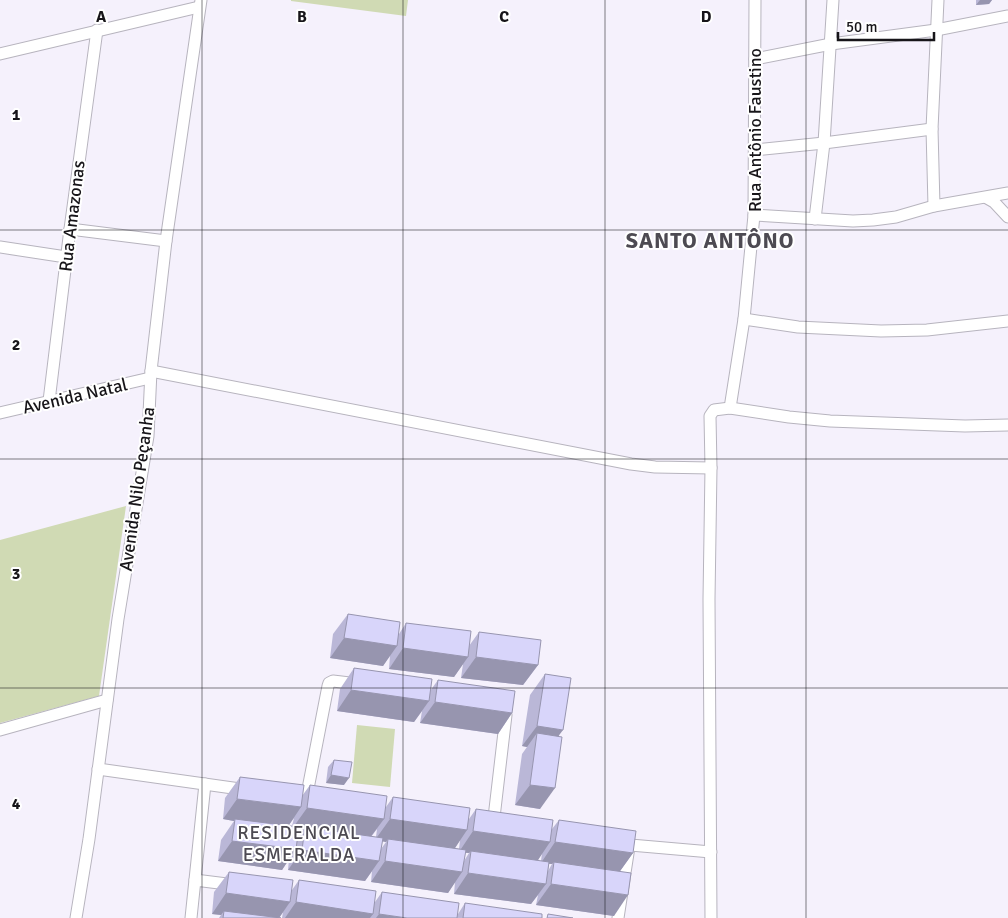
<svg xmlns="http://www.w3.org/2000/svg" width="1008" height="918" viewBox="0 0 1008 918" font-family="Signika,sans-serif">
  <rect width="100%" height="100%" fill="#f5f1fc"/>
  <!-- green -->
  <g fill="#d0dab4">
    <path d="M 291,0 L 408,0 L 406,16 L 291,1 Z"/>
    <path d="M 126,506 L 99,696 L 0,723 L 0,540 Z"/>
    <path d="M 357,725 L 395,729 L 390,787 L 352,783 Z"/>
  </g>
  <g fill="none" stroke-linecap="round" stroke-linejoin="round">
    <!-- minor casing -->
    <g stroke="#b7b4be" stroke-width="13">
      <g id="minor">
        <path d="M 0,54 L 199,7"/>
        <path d="M 755,59 L 831,44 L 936,30 L 1008,16"/>
        <path d="M 755,150 L 824,143 L 932,129"/>
        <path d="M 987,198 L 994,202 L 1008,217"/>
        <path d="M 934,206 L 932,129 L 938,0"/>
        <path d="M 754,215 L 853,221 L 873,220 L 896,217 L 934,206 L 1008,193"/>
        <path d="M 815,219 L 824,143 L 833,0"/>
        <path d="M 70,229 L 166,241"/>
        <path d="M 0,247 L 66,257"/>
        <path d="M 744,319 L 798,327 L 881,331 L 927,330 L 1008,321"/>
        <path d="M 151,371 L 631,464 L 655,467 L 711,468"/>
        <path d="M 49,401 L 70,229 L 97,30"/>
        <path d="M 730,408 L 744,319 L 754,215 L 755,0"/>
        <path d="M 0,413 L 150,378"/>
        <path d="M 0,730 L 107,700"/>
        <path d="M 98,769 L 247,790"/>
        <path d="M 306,799 L 328,686 L 329,683 L 333,681 L 358,684"/>
        <path d="M 493,826 L 506,715 L 504,711"/>
        <path d="M 619,844 L 711,852"/>
        <path d="M 195,880 L 235,885"/>
        <path d="M 76,918 L 89,839 L 118,619 L 148,436 L 151,371 L 166,241 L 201,0"/>
        <path d="M 191,918 L 205,784"/>
        <path d="M 618,918 L 629,847"/>
        <path d="M 711,918 L 709,599 L 711,468 L 710,416 L 714,410 L 730,408 L 789,417 L 830,421 L 965,426 L 1008,425"/>
      </g>
    </g>
    <!-- minor -->
    <use href="#minor" stroke="#fff" stroke-width="11"/>
  </g>
  <!-- wall -->
  <g fill="#bab7d7" fill-rule="evenodd">
    <path d="M 976,0 L 992,0 L 989,4 L 976,5 Z"/>
    <path d="M 348,614 L 399,634 L 406,623 L 469,646 L 479,632 L 538,665 L 523,685 L 461,678 L 463,664 L 454,677 L 389,669 L 390,655 L 383,666 L 330,658 L 333,634 Z"/>
    <path d="M 354,668 L 430,691 L 438,680 L 512,713 L 498,734 L 420,723 L 422,711 L 414,722 L 337,711 L 340,689 Z"/>
    <path d="M 545,674 L 559,736 L 540,809 L 515,805 L 522,754 L 527,747 L 522,746 L 530,695 Z"/>
    <path d="M 334,760 L 344,785 L 326,783 L 328,767 Z"/>
    <path d="M 240,777 L 302,796 L 310,785 L 386,807 L 393,797 L 469,819 L 476,809 L 552,829 L 559,820 L 633,853 L 620,871 L 614,916 L 536,905 L 538,895 L 531,904 L 454,894 L 455,882 L 448,893 L 371,882 L 372,871 L 365,881 L 288,870 L 289,859 L 282,870 L 218,861 L 221,840 L 234,821 L 223,819 L 225,798 ZM 294,818 L 292,826 L 288,826 ZM 299,829 L 303,830 L 298,838 ZM 377,829 L 376,837 L 371,837 ZM 460,840 L 459,849 L 455,848 ZM 382,841 L 386,842 L 381,849 ZM 465,853 L 469,853 L 464,861 ZM 542,853 L 541,861 L 538,860 ZM 549,864 L 552,864 L 548,871 Z"/>
    <path d="M 229,872 L 292,890 L 299,880 L 375,902 L 382,892 L 458,914 L 465,903 L 542,918 L 282,918 L 283,912 L 279,918 L 281,918 L 219,918 L 221,915 L 212,914 L 214,892 Z"/>
  </g>
  <!-- shaded-wall -->
  <g fill="#9795af">
    <path d="M 980,0 L 992,0 L 989,4 L 976,5 Z"/>
    <path d="M 344,638 L 397,646 L 383,666 L 330,658 Z"/>
    <path d="M 403,648 L 468,657 L 454,677 L 389,669 Z"/>
    <path d="M 476,657 L 538,665 L 523,685 L 461,678 Z"/>
    <path d="M 351,690 L 429,701 L 414,722 L 337,711 Z"/>
    <path d="M 435,702 L 512,713 L 498,734 L 420,723 Z"/>
    <path d="M 537,726 L 563,730 L 548,750 L 537,733 L 527,747 L 522,746 Z"/>
    <path d="M 331,775 L 349,778 L 344,785 L 326,783 Z"/>
    <path d="M 530,785 L 555,788 L 540,809 L 515,805 Z"/>
    <path d="M 237,799 L 301,807 L 287,828 L 235,819 L 234,821 L 223,819 Z"/>
    <path d="M 307,808 L 384,819 L 369,839 L 305,827 L 303,830 L 292,829 Z"/>
    <path d="M 390,819 L 467,830 L 453,851 L 388,839 L 386,842 L 375,840 Z"/>
    <path d="M 473,831 L 550,842 L 536,863 L 471,851 L 469,853 L 459,852 Z"/>
    <path d="M 232,841 L 296,849 L 282,870 L 218,861 Z"/>
    <path d="M 555,842 L 633,853 L 618,874 L 554,862 L 552,864 L 541,863 Z"/>
    <path d="M 302,850 L 379,861 L 365,881 L 288,870 Z"/>
    <path d="M 385,861 L 462,872 L 448,893 L 371,882 Z"/>
    <path d="M 468,873 L 546,884 L 531,904 L 454,894 Z"/>
    <path d="M 551,884 L 628,895 L 614,916 L 536,905 Z"/>
    <path d="M 226,893 L 290,902 L 279,918 L 224,911 L 221,915 L 212,914 Z"/>
    <path d="M 296,902 L 373,914 L 370,918 L 285,918 Z"/>
    <path d="M 379,914 L 407,918 L 376,918 Z"/>
  </g>
  <!-- building -->
  <g fill="#d8d5fa" stroke="#9795af">
    <path d="M 348,614 L 400,622 L 397,646 L 344,638 Z"/>
    <path d="M 406,623 L 471,631 L 468,657 L 403,648 Z"/>
    <path d="M 479,632 L 541,640 L 538,665 L 476,657 Z"/>
    <path d="M 354,668 L 432,679 L 429,701 L 351,690 Z"/>
    <path d="M 545,674 L 571,678 L 563,730 L 537,726 Z"/>
    <path d="M 438,680 L 515,691 L 512,713 L 435,702 Z"/>
    <path d="M 537,733 L 562,737 L 555,788 L 530,785 Z"/>
    <path d="M 334,760 L 352,762 L 349,778 L 331,775 Z"/>
    <path d="M 240,777 L 304,785 L 301,807 L 237,799 Z"/>
    <path d="M 310,785 L 387,796 L 384,819 L 307,808 Z"/>
    <path d="M 393,797 L 470,808 L 467,830 L 390,819 Z"/>
    <path d="M 476,809 L 553,820 L 550,842 L 473,831 Z"/>
    <path d="M 235,819 L 299,827 L 296,849 L 232,841 Z"/>
    <path d="M 559,820 L 636,831 L 633,853 L 555,842 Z"/>
    <path d="M 305,827 L 383,838 L 379,861 L 302,850 Z"/>
    <path d="M 388,839 L 466,850 L 462,872 L 385,861 Z"/>
    <path d="M 471,851 L 549,862 L 546,884 L 468,873 Z"/>
    <path d="M 554,862 L 631,873 L 628,895 L 551,884 Z"/>
    <path d="M 229,872 L 293,880 L 290,902 L 226,893 Z"/>
    <path d="M 299,880 L 376,891 L 373,914 L 296,902 Z"/>
    <path d="M 382,892 L 459,903 L 457,918 L 407,918 L 379,914 Z"/>
    <path d="M 465,903 L 542,914 L 542,918 L 463,918 Z"/>
    <path d="M 224,911 L 281,918 L 223,918 Z"/>
    <path d="M 548,914 L 573,918 L 547,918 Z"/>
  </g>
  <!-- grid -->
  <path fill="none" stroke="#171519" stroke-width="1" stroke-opacity="0.55" d="M 202,0 L 202,918M 403,0 L 403,918M 605,0 L 605,918M 806,0 L 806,918M 0,230 L 1008,230M 0,459 L 1008,459M 0,688 L 1008,688"/>
  <g text-anchor="middle" stroke-width="4" stroke-linejoin="round" paint-order="stroke">
    <!-- street labels -->
    <g font-size="18" fill="#171519" stroke="#fff">
      <text transform="translate(755 130) rotate(-90)" y="6">Rua Antônio Faustino</text>
      <text transform="translate(72 216) rotate(-83)" y="6">Rua Amazonas</text>
      <text transform="translate(75 396) rotate(-13)" y="6">Avenida Natal</text>
      <text transform="translate(137 489) rotate(-82)" y="6">Avenida Nilo Peçanha</text>
    </g>
    <!-- neighbourhood labels -->
    <g font-size="19" letter-spacing="1" fill="#4d4a52" stroke="#fff">
      <text x="299" y="839">RESIDENCIAL<tspan x="299" dy="22">ESMERALDA</tspan></text>
    </g>
    <!-- district labels -->
    <g font-size="22" font-weight="bold" letter-spacing="1" fill="#4d4a52" stroke="#fff">
      <text x="710" y="248">SANTO ANTÔNO</text>
    </g>
  </g>
  <g font-size="16" text-anchor="middle" font-weight="bold" fill="#171519" stroke="#fff" stroke-width="4" stroke-linejoin="round" paint-order="stroke">
    <text x="101" y="22">A</text>
    <text x="302" y="22">B</text>
    <text x="504" y="22">C</text>
    <text x="706" y="22">D</text>
    <text x="16" y="120">1</text>
    <text x="16" y="350">2</text>
    <text x="16" y="579">3</text>
    <text x="16" y="809">4</text>
  </g>
  <!-- scale -->
  <path d="M838 32v8h96v-8" fill="none" stroke="#171519" stroke-width="2.5"/>
  <text x="846" y="32" font-size="15" fill="#171519" stroke="#ffffff" stroke-width="4" paint-order="stroke">50 m</text>
</svg>
